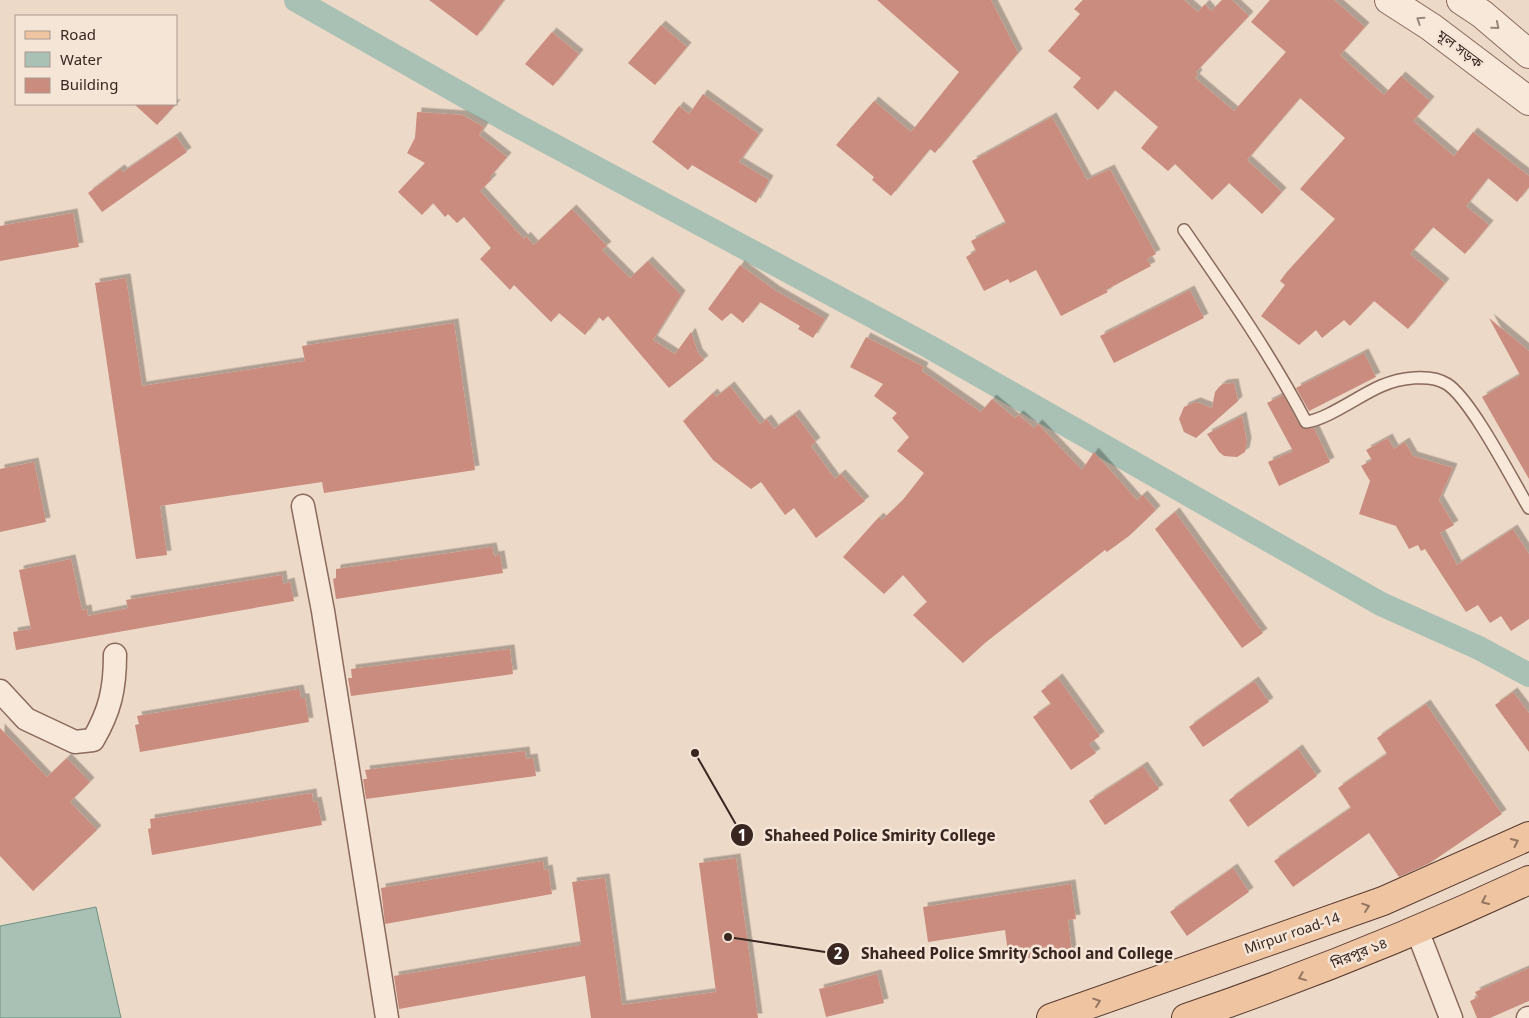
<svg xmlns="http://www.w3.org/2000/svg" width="1529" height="1018" viewBox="0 0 1529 1018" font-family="Georgia,'Noto Sans Bengali',serif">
  <defs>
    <filter id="shadow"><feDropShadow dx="4.5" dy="-4.5" stdDeviation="0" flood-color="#0004"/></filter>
  </defs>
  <rect width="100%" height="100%" fill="#edd9c7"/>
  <!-- water -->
  <path fill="#a8c1b4" stroke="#6f9080" d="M 96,907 L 121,1018 L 0,1018 L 0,926 Z"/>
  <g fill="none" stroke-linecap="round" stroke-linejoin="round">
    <!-- canal -->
    <path stroke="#a8c1b4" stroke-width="24" d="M 296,0 L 514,124 L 928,346 L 1381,604 L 1479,648 L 1529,675"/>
  </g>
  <!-- building -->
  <g fill="#ca8c7e" filter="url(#shadow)">
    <path d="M 429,0 L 504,0 L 477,36 Z"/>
    <path d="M 877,0 L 991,0 L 1018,53 L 935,153 L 930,149 L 891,196 L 872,180 L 874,177 L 836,145 L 874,101 L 911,132 L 959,72 Z"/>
    <path d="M 1083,0 L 1184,0 L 1198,12 L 1205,4 L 1211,11 L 1222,0 L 1232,0 L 1249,16 L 1196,72 L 1198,74 L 1195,78 L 1234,111 L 1286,52 L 1251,22 L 1270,0 L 1334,0 L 1365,27 L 1340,55 L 1384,95 L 1401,76 L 1430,101 L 1413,121 L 1454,156 L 1473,132 L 1529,176 L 1529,187 L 1517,202 L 1488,178 L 1466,206 L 1489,225 L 1465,254 L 1433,227 L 1410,254 L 1445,283 L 1408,329 L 1374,301 L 1350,326 L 1344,320 L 1322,338 L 1316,330 L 1299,345 L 1261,316 L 1285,285 L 1280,281 L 1286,273 L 1335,219 L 1300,189 L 1345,138 L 1300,98 L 1247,160 L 1282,192 L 1262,214 L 1229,183 L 1212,200 L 1175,164 L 1168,171 L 1141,148 L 1158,127 L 1115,90 L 1098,110 L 1073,87 L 1081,78 L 1048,51 L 1080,14 L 1074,9 Z"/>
    <path d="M 661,25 L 687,47 L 655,85 L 628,63 Z"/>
    <path d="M 552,32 L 579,54 L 553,86 L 525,64 Z"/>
    <path d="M 703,94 L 759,134 L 739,162 L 769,180 L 756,203 L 692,165 L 688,170 L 652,142 L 679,106 L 689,114 Z"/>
    <path d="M 134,104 L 176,104 L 157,125 Z"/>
    <path d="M 417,112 L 462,115 L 484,127 L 479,135 L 507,157 L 490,177 L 492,179 L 480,191 L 524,239 L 526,236 L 534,245 L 572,209 L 607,246 L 602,250 L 630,278 L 648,261 L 681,295 L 653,340 L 675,354 L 691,332 L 698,353 L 704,360 L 669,388 L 608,316 L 603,321 L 599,317 L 585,335 L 559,313 L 551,322 L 514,285 L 510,290 L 480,259 L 491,248 L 464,217 L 457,223 L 448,214 L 445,217 L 433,203 L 422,215 L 398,192 L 425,163 L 407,153 L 415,138 Z"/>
    <path d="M 1052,117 L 1087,180 L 1110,169 L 1156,254 L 1147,259 L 1151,266 L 1106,290 L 1108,292 L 1061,316 L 1036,270 L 1010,283 L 1008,279 L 984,291 L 966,257 L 976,251 L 971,241 L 1006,223 L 972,161 Z"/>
    <path d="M 176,136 L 187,152 L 102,212 L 88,193 L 120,169 L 123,172 Z"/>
    <path d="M 73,213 L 79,247 L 0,261 L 0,226 Z"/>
    <path d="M 740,265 L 776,291 L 825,319 L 813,338 L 798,329 L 800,326 L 760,302 L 743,323 L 731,313 L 722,321 L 708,309 Z"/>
    <path d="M 126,278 L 142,386 L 305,361 L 302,346 L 454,323 L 475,470 L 324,493 L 322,482 L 160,506 L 167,555 L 136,559 L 95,283 Z"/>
    <path d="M 1190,290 L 1204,318 L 1114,363 L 1100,336 Z"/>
    <path d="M 1489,318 L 1529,351 L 1529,479 L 1482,397 L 1520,375 Z"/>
    <path d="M 866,337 L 924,367 L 922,371 L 981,412 L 992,399 L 1015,418 L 1019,415 L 1034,428 L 1038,424 L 1082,470 L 1094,452 L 1137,500 L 1143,495 L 1156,510 L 1129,536 L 1107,552 L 1105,550 L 986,642 L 963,663 L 913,615 L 927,602 L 903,575 L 884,594 L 843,557 L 879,517 L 882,520 L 902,501 L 924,473 L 897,451 L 909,437 L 892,418 L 897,413 L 874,396 L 883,384 L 850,367 Z"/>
    <path d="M 1364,353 L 1376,377 L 1309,411 L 1296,388 Z"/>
    <path d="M 1234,383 L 1238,401 L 1196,438 L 1184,432 L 1179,419 L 1184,407 L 1196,402 L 1212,408 L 1215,392 L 1219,387 L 1223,384 Z"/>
    <path d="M 730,386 L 760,424 L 767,419 L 774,429 L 795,414 L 816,442 L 811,446 L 835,479 L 841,474 L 865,501 L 816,538 L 794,508 L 785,515 L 761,482 L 751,489 L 713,460 L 683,421 L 713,393 L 716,397 Z"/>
    <path d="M 1283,395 L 1300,426 L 1304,429 L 1314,428 L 1330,462 L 1279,486 L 1268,462 L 1293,451 L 1267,403 Z"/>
    <path d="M 1242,416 L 1247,442 L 1245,452 L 1237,457 L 1224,456 L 1219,452 L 1207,434 Z"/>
    <path d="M 1388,438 L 1394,449 L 1405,442 L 1413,456 L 1453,468 L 1439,500 L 1454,525 L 1440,533 L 1457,565 L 1513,529 L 1529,554 L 1529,619 L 1511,631 L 1501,616 L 1490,623 L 1478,605 L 1466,612 L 1425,549 L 1421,551 L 1418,545 L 1409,549 L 1396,526 L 1359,514 L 1370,481 L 1361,466 L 1372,460 L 1366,450 Z"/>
    <path d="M 34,462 L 46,522 L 0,532 L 0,469 Z"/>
    <path d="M 1175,512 L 1263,633 L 1242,648 L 1155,529 Z"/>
    <path d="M 492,547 L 494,556 L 500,555 L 503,573 L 336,599 L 333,579 L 336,578 L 336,569 Z"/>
    <path d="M 71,559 L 82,610 L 87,609 L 88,616 L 128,608 L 126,600 L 282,575 L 283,584 L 290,582 L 294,601 L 16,650 L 13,632 L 31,629 L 19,570 Z"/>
    <path d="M 510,649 L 513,674 L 351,696 L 348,678 L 352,678 L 351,669 Z"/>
    <path d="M 1058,678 L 1100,736 L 1089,744 L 1096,753 L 1071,770 L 1033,717 L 1051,704 L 1041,691 Z"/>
    <path d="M 1254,681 L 1269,702 L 1203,747 L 1189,727 Z"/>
    <path d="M 299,689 L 301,698 L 305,698 L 309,722 L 140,752 L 135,725 L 139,724 L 137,716 Z"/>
    <path d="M 1513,692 L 1529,713 L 1529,752 L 1495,705 Z"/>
    <path d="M 1426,704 L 1502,814 L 1430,863 L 1399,877 L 1369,833 L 1293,887 L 1274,861 L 1351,808 L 1338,788 L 1387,754 L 1377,738 Z"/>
    <path d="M 0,728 L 47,777 L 67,758 L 90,782 L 70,802 L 97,830 L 33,891 L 0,856 Z"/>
    <path d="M 1298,749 L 1317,776 L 1248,827 L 1229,800 Z"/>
    <path d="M 525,751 L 526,759 L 533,758 L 536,776 L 366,799 L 363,779 L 367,779 L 365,770 Z"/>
    <path d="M 1143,766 L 1159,789 L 1105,825 L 1089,801 Z"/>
    <path d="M 312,793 L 313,802 L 317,801 L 322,825 L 152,855 L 148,829 L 151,828 L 150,819 Z"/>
    <path d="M 736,858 L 758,1018 L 591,1018 L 585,976 L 399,1009 L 394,976 L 581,945 L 572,882 L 605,878 L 622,1005 L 716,992 L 699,863 Z"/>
    <path d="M 543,861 L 544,870 L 548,869 L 552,894 L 385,924 L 381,888 Z"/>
    <path d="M 1233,868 L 1249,892 L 1187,936 L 1170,912 Z"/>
    <path d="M 1071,884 L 1076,919 L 1068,920 L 1072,952 L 1009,961 L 1005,930 L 928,942 L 923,907 Z"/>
    <path d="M 1529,968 L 1529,1001 L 1490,1018 L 1477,1018 L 1470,1001 L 1478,997 L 1475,992 Z"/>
    <path d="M 877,974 L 884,1003 L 826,1017 L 819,989 Z"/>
  </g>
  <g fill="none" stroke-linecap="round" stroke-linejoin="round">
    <!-- service casing -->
    <g stroke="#896a5d" stroke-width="14">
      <path id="service" d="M 1184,230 C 1227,292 1271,355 1306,422 C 1328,419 1358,396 1381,386 C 1399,378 1430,373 1447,384 C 1471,399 1513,481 1529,508"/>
    </g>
    <!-- minor casing -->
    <g stroke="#896a5d" stroke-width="25">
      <g id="minor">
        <path d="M 303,506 L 323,611 L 387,1018"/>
        <path d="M 0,691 L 26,719 L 75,742 L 93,740 C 110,711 115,689 115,655"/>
        <path d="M 1417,930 L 1451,1018"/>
        <path d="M 1528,1018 L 1529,1018"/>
      </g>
    </g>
    <!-- tertiary casing -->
    <g stroke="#896a5d" stroke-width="30">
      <g id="tertiary">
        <path d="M 1389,0 L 1431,27 L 1529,101"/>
        <path d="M 1461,0 L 1482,14 L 1529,54"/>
      </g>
    </g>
    <!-- primary casing -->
    <g stroke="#573a31" stroke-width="30">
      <g id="primary">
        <path d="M 1051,1018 L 1383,901 L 1529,836"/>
        <path d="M 1186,1018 C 1303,978 1417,932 1529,880"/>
      </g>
    </g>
    <!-- service -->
    <use href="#service" stroke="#f8e8da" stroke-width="11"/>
    <!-- minor -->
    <use href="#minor" stroke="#f8e8da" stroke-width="22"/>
    <!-- tertiary -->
    <use href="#tertiary" stroke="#f8e8da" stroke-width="28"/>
    <!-- primary -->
    <use href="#primary" stroke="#efc4a1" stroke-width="28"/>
  </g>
  <!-- one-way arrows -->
  <defs><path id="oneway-chevron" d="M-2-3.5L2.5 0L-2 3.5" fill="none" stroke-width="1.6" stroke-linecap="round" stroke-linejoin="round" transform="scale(1.25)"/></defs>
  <g stroke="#98877d">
    <use href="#oneway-chevron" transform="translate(1420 20) rotate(-147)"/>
    <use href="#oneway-chevron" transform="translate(1496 26) rotate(40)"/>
  </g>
  <g stroke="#947560">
    <use href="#oneway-chevron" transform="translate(1515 842) rotate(-24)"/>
    <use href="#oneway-chevron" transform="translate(1485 901) rotate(155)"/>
    <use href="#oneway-chevron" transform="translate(1366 907) rotate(-19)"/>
    <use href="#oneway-chevron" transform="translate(1302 977) rotate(158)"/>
    <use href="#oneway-chevron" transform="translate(1097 1002) rotate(-19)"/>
  </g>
  <g text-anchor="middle" stroke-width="5" stroke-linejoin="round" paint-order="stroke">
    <!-- street labels -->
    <g font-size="14" fill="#392620" stroke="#f5e5d7">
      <text transform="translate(1460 49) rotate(37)" y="5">মূল সড়ক</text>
      <text transform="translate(1292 933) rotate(-19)" y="5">Mirpur road-14</text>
      <text transform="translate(1359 953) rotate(-22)" y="5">মিরপুর ১৪</text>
    </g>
  </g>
  <!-- callouts -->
  <path fill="none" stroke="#392620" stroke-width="2" d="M695 753L742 835M728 937L838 954"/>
  <g fill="#392620" stroke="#f5e5d7" stroke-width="2">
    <circle cx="695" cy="753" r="5"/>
    <circle cx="728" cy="937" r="5"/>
    <circle cx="742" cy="835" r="12"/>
    <circle cx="838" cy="954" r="12"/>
  </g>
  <g font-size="15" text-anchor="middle" font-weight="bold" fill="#fff">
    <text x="742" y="841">1</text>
    <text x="838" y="959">2</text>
  </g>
  <g font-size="15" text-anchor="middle" font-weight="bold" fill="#392620" stroke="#f5e5d7" stroke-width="5" stroke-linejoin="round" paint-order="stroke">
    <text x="880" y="841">Shaheed Police Smirity College</text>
    <text x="1017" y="959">Shaheed Police Smrity School and College</text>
  </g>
  <!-- legend -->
  <rect x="15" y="15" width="162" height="90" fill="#f5e5d7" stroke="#aa998e"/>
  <rect x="25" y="31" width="25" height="8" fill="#efc4a1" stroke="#aa998e"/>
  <text x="60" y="40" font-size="15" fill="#392620">Road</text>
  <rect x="25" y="52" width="25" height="15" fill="#a8c1b4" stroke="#aa998e"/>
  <text x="60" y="65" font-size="15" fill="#392620">Water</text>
  <rect x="25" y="78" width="25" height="15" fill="#ca8c7e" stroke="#aa998e"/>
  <text x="60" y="90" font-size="15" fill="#392620">Building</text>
</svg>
